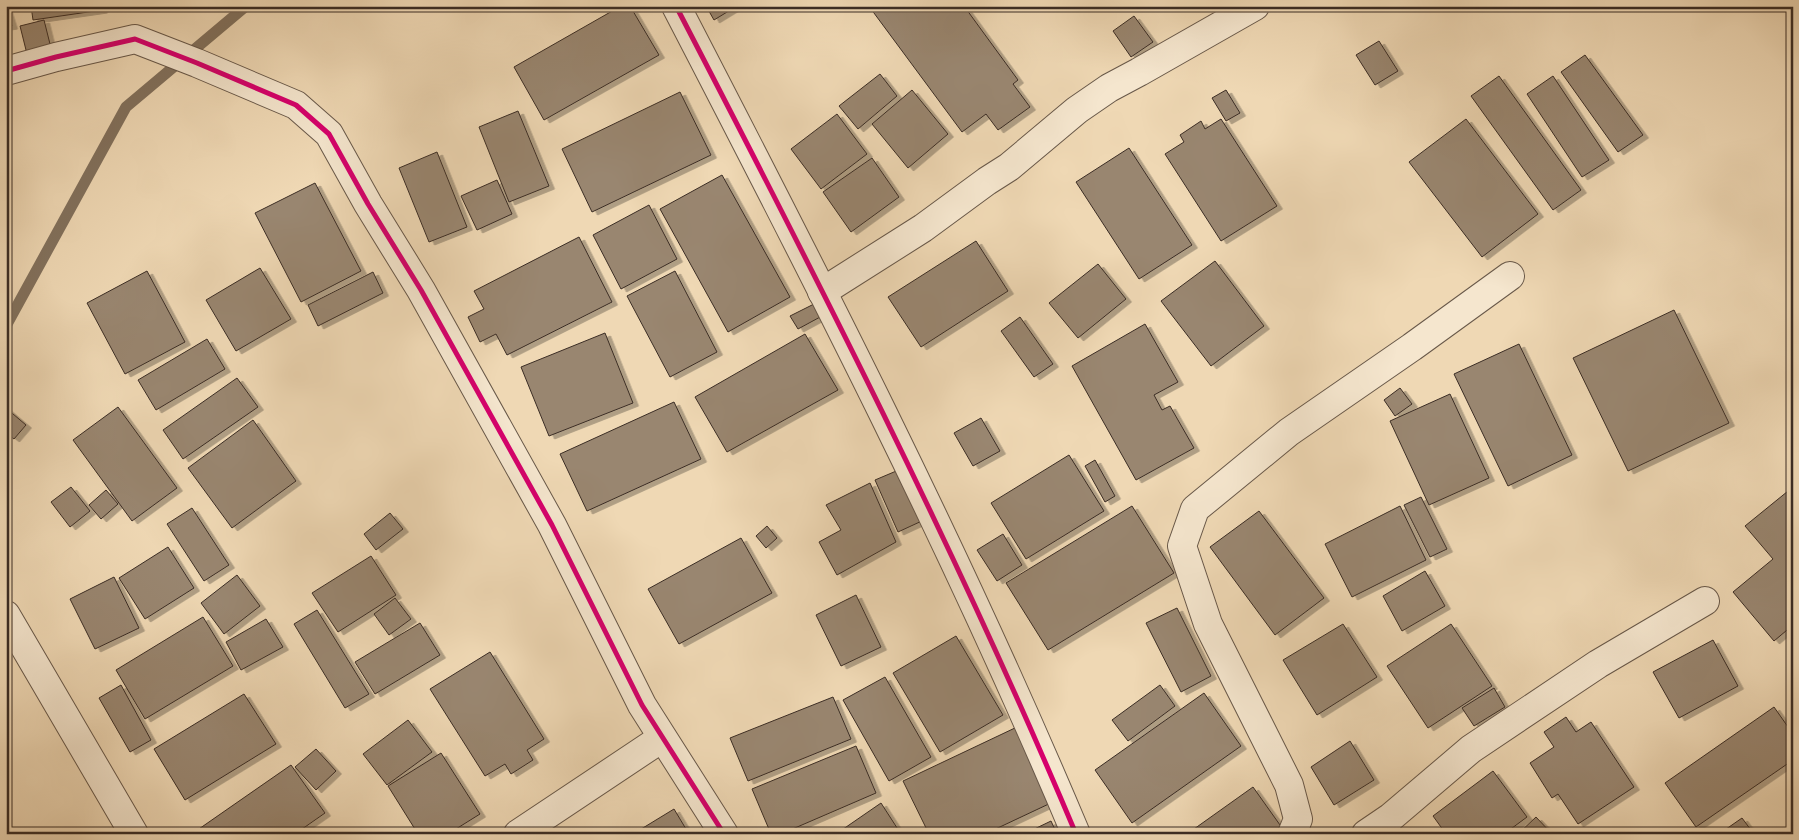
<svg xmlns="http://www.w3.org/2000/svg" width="1799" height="840" viewBox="0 0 1799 840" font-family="Alegreya,serif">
  <defs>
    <filter id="shadow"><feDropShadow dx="5.5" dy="3" stdDeviation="0" flood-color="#0004"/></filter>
  </defs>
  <rect width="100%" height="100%" fill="#efd8b4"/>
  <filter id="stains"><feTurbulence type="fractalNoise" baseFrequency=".004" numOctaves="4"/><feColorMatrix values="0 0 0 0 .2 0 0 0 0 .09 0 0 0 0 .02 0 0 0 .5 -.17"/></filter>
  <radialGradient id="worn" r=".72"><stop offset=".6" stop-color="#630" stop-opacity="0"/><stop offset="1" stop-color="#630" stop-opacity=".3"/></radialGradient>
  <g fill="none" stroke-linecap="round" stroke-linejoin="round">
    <!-- stream -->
    <path stroke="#82715d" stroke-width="11" d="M 6,326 L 126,107 L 246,6"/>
  </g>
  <!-- building -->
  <g fill="#99866f" stroke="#3b2d25" filter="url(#shadow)">
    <path d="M 31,6 L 101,6 L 102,10 L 33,20 Z"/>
    <path d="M 621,6 L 630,6 L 659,55 L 544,120 L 514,67 Z"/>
    <path d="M 706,6 L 737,6 L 714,20 Z"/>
    <path d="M 875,6 L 964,6 L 1018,80 L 1013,84 L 1030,107 L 998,130 L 986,114 L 962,132 L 871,9 Z"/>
    <path d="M 6,7 L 12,26 L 6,27 Z"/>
    <path d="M 1134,16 L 1153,42 L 1131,57 L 1113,31 Z"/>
    <path d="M 44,20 L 52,52 L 28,58 L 20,26 Z"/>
    <path d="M 1379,41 L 1398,71 L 1375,85 L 1356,55 Z"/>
    <path d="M 1585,55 L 1643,135 L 1618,152 L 1561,72 Z"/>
    <path d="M 880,74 L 897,96 L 858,129 L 839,106 Z"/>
    <path d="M 1499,76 L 1581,190 L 1553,210 L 1471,96 Z"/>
    <path d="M 1553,76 L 1609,160 L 1582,177 L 1527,94 Z"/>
    <path d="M 912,90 L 948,134 L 908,168 L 872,124 Z"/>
    <path d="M 1226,90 L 1240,113 L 1226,121 L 1212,98 Z"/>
    <path d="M 680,92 L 711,155 L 592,212 L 562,149 Z"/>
    <path d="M 518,111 L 549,186 L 509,202 L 479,127 Z"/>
    <path d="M 837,114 L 867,154 L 821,189 L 791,149 Z"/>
    <path d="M 1221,119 L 1277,206 L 1221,241 L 1165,154 L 1184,142 L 1180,135 L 1201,121 L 1205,129 Z"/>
    <path d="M 1466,119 L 1538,214 L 1482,257 L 1409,162 Z"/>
    <path d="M 1129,148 L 1192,245 L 1139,279 L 1076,182 Z"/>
    <path d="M 437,152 L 467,227 L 429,242 L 399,168 Z"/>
    <path d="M 872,158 L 899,197 L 851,232 L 823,192 Z"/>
    <path d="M 722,175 L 790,297 L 728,332 L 660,209 Z"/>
    <path d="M 497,180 L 512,214 L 477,230 L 461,196 Z"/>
    <path d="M 315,183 L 361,271 L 301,302 L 255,213 Z"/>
    <path d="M 649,205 L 677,259 L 621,289 L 593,235 Z"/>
    <path d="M 579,237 L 612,302 L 507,355 L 496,334 L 480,342 L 468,317 L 484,309 L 474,291 Z"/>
    <path d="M 976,241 L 1008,291 L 921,347 L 888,297 Z"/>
    <path d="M 1215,261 L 1264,326 L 1211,366 L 1161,301 Z"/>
    <path d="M 1098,264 L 1126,299 L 1078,338 L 1049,303 Z"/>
    <path d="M 260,268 L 291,319 L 236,351 L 206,300 Z"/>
    <path d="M 147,271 L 185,342 L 125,374 L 87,303 Z"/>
    <path d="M 675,271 L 717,352 L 670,377 L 627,296 Z"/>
    <path d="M 373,272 L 383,293 L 318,326 L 308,305 Z"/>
    <path d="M 816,303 L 822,316 L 798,329 L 790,316 Z"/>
    <path d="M 1674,310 L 1729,423 L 1628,471 L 1573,358 Z"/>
    <path d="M 1020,317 L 1053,364 L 1034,377 L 1001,331 Z"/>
    <path d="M 1145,324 L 1178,382 L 1154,395 L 1162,410 L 1170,406 L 1194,448 L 1136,480 L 1072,366 Z"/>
    <path d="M 605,333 L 633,403 L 549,436 L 521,367 Z"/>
    <path d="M 805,334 L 838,390 L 727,452 L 695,397 Z"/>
    <path d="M 207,339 L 225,369 L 156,410 L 138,380 Z"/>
    <path d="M 1519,344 L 1572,455 L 1508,486 L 1454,374 Z"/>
    <path d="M 237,378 L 258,407 L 183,459 L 163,430 Z"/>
    <path d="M 1400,388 L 1412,404 L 1395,416 L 1384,400 Z"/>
    <path d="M 1450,394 L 1489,478 L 1429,505 L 1390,421 Z"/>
    <path d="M 674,402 L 701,459 L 587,511 L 560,454 Z"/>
    <path d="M 118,407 L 177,488 L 132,521 L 73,440 Z"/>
    <path d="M 6,408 L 26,425 L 14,439 L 6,433 Z"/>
    <path d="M 981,418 L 1000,451 L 973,466 L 954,433 Z"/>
    <path d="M 253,420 L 296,481 L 232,528 L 188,468 Z"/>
    <path d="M 1069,455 L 1104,511 L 1026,559 L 991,503 Z"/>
    <path d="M 1095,460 L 1115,496 L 1105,502 L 1085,466 Z"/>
    <path d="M 901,469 L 924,520 L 898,532 L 875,480 Z"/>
    <path d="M 870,483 L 896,542 L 837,575 L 819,542 L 841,530 L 826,505 Z"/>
    <path d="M 71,487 L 90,511 L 70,527 L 51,502 Z"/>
    <path d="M 1793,487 L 1793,625 L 1774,641 L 1733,592 L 1773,559 L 1745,526 Z"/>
    <path d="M 106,490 L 118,504 L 101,519 L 89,505 Z"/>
    <path d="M 1421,497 L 1447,549 L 1430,557 L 1404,505 Z"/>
    <path d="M 1132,506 L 1174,573 L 1048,650 L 1006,583 Z"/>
    <path d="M 1400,506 L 1426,560 L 1352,597 L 1325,544 Z"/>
    <path d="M 192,508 L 229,565 L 204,581 L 167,524 Z"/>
    <path d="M 1259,511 L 1324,598 L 1275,635 L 1210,547 Z"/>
    <path d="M 390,513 L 403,529 L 376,550 L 364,534 Z"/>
    <path d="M 767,526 L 777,538 L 766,548 L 756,536 Z"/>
    <path d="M 1003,534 L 1022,565 L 997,581 L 977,550 Z"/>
    <path d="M 741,538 L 772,593 L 679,644 L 648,589 Z"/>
    <path d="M 168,547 L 194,588 L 145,619 L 119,578 Z"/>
    <path d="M 371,556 L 396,595 L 338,632 L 312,593 Z"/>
    <path d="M 1425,571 L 1445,606 L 1402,631 L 1383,596 Z"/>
    <path d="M 237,575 L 260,606 L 224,634 L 201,603 Z"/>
    <path d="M 114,577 L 139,628 L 95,649 L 70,599 Z"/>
    <path d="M 856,595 L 881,647 L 841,666 L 816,615 Z"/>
    <path d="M 395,598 L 411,619 L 389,635 L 374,614 Z"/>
    <path d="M 1177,608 L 1211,676 L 1181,692 L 1146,623 Z"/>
    <path d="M 317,610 L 369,694 L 345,708 L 294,624 Z"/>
    <path d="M 203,617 L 233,666 L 145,719 L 116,670 Z"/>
    <path d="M 266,619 L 283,647 L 241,670 L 226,642 Z"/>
    <path d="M 420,623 L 440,655 L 375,694 L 355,662 Z"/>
    <path d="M 1343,624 L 1377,677 L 1317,715 L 1283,660 Z"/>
    <path d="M 1451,624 L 1492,686 L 1428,728 L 1387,666 Z"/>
    <path d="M 956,636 L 1003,715 L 940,752 L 893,673 Z"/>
    <path d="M 1713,640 L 1738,686 L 1679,718 L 1653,672 Z"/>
    <path d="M 490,652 L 544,739 L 527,750 L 533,760 L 511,774 L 505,764 L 485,776 L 430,689 Z"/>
    <path d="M 885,677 L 931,757 L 889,781 L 843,700 Z"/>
    <path d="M 121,685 L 151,740 L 130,752 L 99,698 Z"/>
    <path d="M 1160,685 L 1175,706 L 1128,741 L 1112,720 Z"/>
    <path d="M 1494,688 L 1505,707 L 1474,726 L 1462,708 Z"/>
    <path d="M 1204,693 L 1241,746 L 1132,823 L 1095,770 Z"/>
    <path d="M 244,694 L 276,744 L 185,800 L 154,749 Z"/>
    <path d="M 833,697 L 851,739 L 748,781 L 730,738 Z"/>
    <path d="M 1774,707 L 1793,734 L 1793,760 L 1696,827 L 1665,783 Z"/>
    <path d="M 1566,717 L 1576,732 L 1591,722 L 1634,787 L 1578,824 L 1558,794 L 1552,798 L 1530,763 L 1554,747 L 1544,732 Z"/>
    <path d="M 408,720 L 432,752 L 387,785 L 363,754 Z"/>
    <path d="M 1017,727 L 1053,802 L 985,834 L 929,834 L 903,781 Z"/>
    <path d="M 1350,741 L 1374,780 L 1334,805 L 1311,767 Z"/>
    <path d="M 856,746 L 876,793 L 781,834 L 771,834 L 752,789 Z"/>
    <path d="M 316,749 L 336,771 L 316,790 L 295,767 Z"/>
    <path d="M 441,753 L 480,814 L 448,834 L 418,834 L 388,786 Z"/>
    <path d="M 291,765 L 325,813 L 295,834 L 198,834 L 196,831 Z"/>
    <path d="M 1493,771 L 1527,817 L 1504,834 L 1446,834 L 1433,816 Z"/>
    <path d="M 1253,787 L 1285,832 L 1283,834 L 1187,834 Z"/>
    <path d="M 881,803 L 901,834 L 836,834 Z"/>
    <path d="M 674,809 L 689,834 L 633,834 Z"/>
    <path d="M 1536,817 L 1552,834 L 1518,834 Z"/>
    <path d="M 1742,818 L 1754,834 L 1719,834 Z"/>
    <path d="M 1051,821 L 1057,834 L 1024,834 Z"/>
  </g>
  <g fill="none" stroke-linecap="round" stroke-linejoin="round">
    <!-- minor casing -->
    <g stroke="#685849" stroke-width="30">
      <g id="minor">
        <path d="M 676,6 C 817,278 957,551 1076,834"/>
        <path d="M 6,71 L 56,57 L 135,39 L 197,63 L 296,105 L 329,134 L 368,204 L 421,290 L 552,525 L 642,705 L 724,834"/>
        <path d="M 822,292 L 923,228 L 987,181 L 1009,167 L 1077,110 L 1109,88 L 1139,72 L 1255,6"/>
        <path d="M 6,615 L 134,834"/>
        <path d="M 518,834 L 662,738"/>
        <path d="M 1292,834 L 1298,819 L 1289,785 L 1208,624 L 1182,546 L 1195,509 L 1289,432 L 1412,347 L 1510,276"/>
        <path d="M 1366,834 L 1391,817 L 1471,749 L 1598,664 L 1705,601"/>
      </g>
    </g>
    <!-- minor -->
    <use href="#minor" stroke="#f5e6ce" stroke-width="28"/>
    <!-- cycleway casing -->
    <g stroke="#f5e6ce" stroke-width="8">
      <g id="cycleway">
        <path d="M 676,6 C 817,278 957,551 1076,834"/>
        <path d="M 6,71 L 56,57 L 135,39 L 197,63 L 296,105 L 329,134 L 368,204 L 421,290 L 552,525 L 642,705 L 724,834"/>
      </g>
    </g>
    <!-- cycleway -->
    <use href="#cycleway" stroke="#d6006c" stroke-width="5"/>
  </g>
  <!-- margin -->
  <rect width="1799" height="840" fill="none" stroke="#efd8b4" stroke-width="25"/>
  <rect x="8" y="8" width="1784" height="825" fill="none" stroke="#3b2d25" stroke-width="2.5"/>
  <rect x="12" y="12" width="1774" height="815" fill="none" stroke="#3b2d25"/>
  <rect width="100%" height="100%" filter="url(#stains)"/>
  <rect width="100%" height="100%" fill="url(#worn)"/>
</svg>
